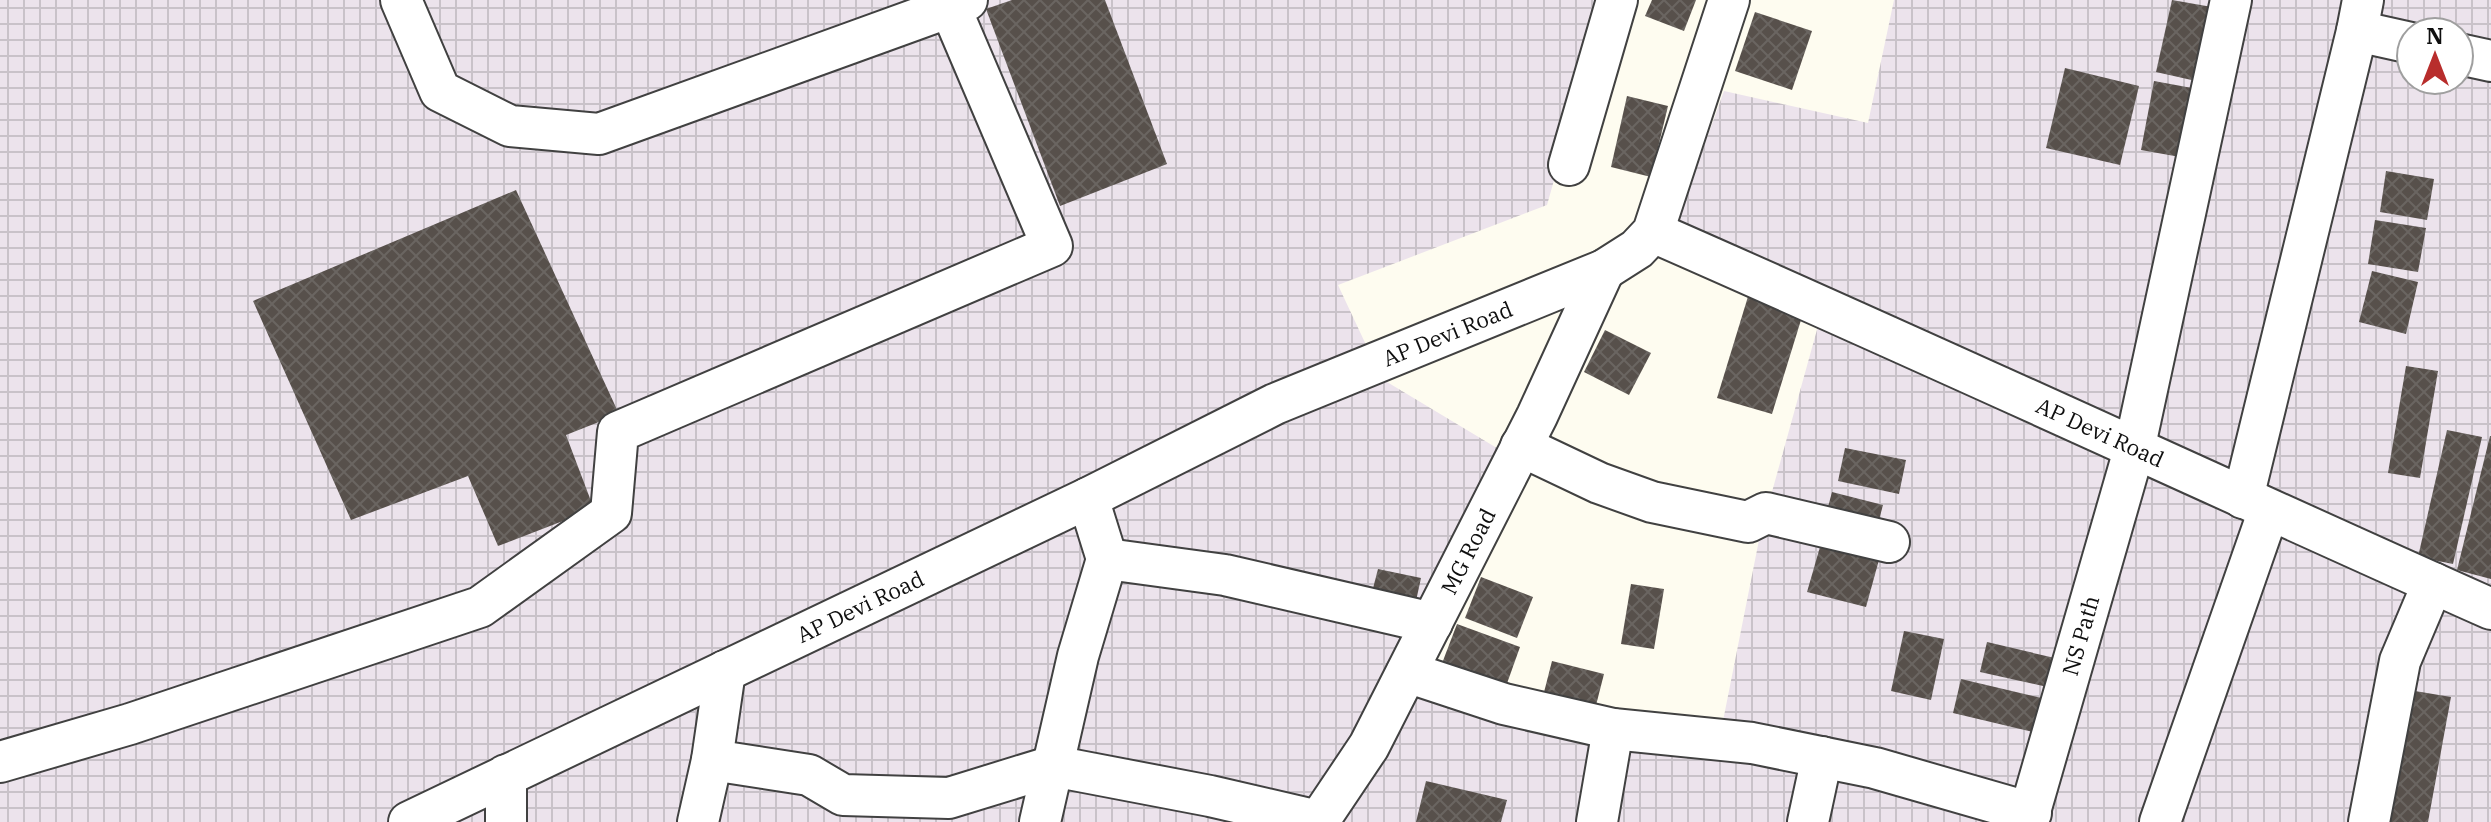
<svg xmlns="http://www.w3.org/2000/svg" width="2491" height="822" viewBox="0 0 2491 822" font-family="'IBM Plex Serif',serif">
  <defs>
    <pattern id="industrial-grid" width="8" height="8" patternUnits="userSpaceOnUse" patternTransform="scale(2)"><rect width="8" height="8" fill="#ece3ec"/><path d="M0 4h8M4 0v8" fill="none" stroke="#c9c2c9"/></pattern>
    <pattern id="building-cross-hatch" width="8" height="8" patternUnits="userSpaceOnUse" patternTransform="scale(2)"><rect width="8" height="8" fill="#57504b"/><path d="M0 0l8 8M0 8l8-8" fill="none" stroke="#6a6561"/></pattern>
  </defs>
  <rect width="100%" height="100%" fill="#fefcf0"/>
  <!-- industrial -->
  <path fill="url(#industrial-grid)" fill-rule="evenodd" d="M 0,0 L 1605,0 L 1547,205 L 1338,285 L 1382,379 L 1527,466 L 1425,669 L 1721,731 L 1760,535 L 1828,290 L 1677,220 L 1724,91 L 1868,123 L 1894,0 L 2491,0 L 2491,822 L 0,822 ZM 2411,32 L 2459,32 L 2459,80 L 2411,80 Z"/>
  <!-- building -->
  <g fill="url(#building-cross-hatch)">
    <path d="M 1012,0 L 1105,0 L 1167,164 L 1060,206 L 986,9 Z"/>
    <path d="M 1652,0 L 1696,0 L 1684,31 L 1645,16 Z"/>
    <path d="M 2172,0 L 2212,7 L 2196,81 L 2156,72 Z"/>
    <path d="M 1755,12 L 1812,31 L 1792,90 L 1735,71 Z"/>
    <path d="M 2065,68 L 2139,86 L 2120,165 L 2046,148 Z"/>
    <path d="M 2154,81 L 2192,88 L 2180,157 L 2141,150 Z"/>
    <path d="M 1627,96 L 1668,106 L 1651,177 L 1611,167 Z"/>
    <path d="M 2386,171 L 2434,179 L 2427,220 L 2380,212 Z"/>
    <path d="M 516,190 L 619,414 L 566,435 L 594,509 L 498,546 L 468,476 L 351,520 L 253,301 Z"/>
    <path d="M 2375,220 L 2426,228 L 2418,272 L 2368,264 Z"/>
    <path d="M 2372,271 L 2418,282 L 2406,334 L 2359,322 Z"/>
    <path d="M 1750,290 L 1805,307 L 1772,414 L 1717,398 Z"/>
    <path d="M 1605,330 L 1651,353 L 1629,395 L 1584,372 Z"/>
    <path d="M 2406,366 L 2438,371 L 2420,478 L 2388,473 Z"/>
    <path d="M 2447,430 L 2482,437 L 2453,564 L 2418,557 Z"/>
    <path d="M 2490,436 L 2491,436 L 2491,579 L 2457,570 Z"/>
    <path d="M 1845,448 L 1906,460 L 1899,494 L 1838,481 Z"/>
    <path d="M 1832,492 L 1883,505 L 1875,535 L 1824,522 Z"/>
    <path d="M 1824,533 L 1882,549 L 1866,607 L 1807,592 Z"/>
    <path d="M 1378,569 L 1421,578 L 1414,610 L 1370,600 Z"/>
    <path d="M 1481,577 L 1533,597 L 1517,638 L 1465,618 Z"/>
    <path d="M 1631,584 L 1664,589 L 1654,649 L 1621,644 Z"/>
    <path d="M 1457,624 L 1520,647 L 1505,689 L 1441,666 Z"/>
    <path d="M 1904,631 L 1944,639 L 1931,700 L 1891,691 Z"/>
    <path d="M 1987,642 L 2059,659 L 2052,688 L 1980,672 Z"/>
    <path d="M 1552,661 L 1604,674 L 1593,717 L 1541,704 Z"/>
    <path d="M 1961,679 L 2046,699 L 2037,733 L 1953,713 Z"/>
    <path d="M 2403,689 L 2451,697 L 2428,822 L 2379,822 Z"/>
    <path d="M 1426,781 L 1507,800 L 1501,822 L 1416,822 Z"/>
  </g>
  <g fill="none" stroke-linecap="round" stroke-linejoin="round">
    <!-- minor casing -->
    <g stroke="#414141" stroke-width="44">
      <g id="minor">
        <path d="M 401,0 L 440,91 L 510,126 L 599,134 L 950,7"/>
        <path d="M 2357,31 L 2411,43"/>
        <path d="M 2459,54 L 2491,61"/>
        <path d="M 1569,165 L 1617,0"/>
        <path id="s1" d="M 1653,232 C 1934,355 2211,484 2491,609"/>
        <path d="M 1521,446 L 1599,483 L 1652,502 L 1748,522 L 1766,513 L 1889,542"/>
        <path d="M 2243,498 L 2357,31 L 2363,0"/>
        <path d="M 1107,559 L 1225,575 L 1432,623"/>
        <path d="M 1407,672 L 1504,704 L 1613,729 L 1752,743 L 1875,768 L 2031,813"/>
        <path d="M 712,760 L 809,775 L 843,795 L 949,798 L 1053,766 L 1210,796 L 1318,821"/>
        <path d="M 0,762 L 130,724 L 480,607 L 611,513 L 618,432 L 1052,246 L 950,7 L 967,0"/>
        <path d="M 506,775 L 506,822"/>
        <path id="s2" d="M 409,822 L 1088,498 L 1275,404 L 1604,270 L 1637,249 L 1653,232 L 1729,0"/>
        <path d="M 698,822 L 712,760 L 725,671"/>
        <path d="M 1040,822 L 1078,656 L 1107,559 L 1088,498"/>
        <path id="s3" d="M 1318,822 L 1369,746 L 1537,416 L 1604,270"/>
        <path d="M 1597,822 L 1613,729"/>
        <path d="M 1808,822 L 1822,757"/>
        <path id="s4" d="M 2027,822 L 2134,450 L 2231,0"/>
        <path d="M 2160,822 L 2269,510"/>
        <path d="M 2369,822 L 2400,661 L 2433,583"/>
      </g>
    </g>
    <!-- minor -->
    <use href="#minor" stroke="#fff" stroke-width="40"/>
  </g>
  <g text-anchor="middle" stroke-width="8" stroke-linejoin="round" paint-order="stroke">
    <!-- street labels -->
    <g font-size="22" fill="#0e0e0e" stroke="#fff">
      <text dy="8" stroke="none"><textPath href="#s2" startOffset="1148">AP Devi Road</textPath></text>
      <text dy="8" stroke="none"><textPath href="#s1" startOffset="490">AP Devi Road</textPath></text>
      <text dy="8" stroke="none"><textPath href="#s3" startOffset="310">MG Road</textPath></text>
      <text dy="8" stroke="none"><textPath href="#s2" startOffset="500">AP Devi Road</textPath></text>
      <text dy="8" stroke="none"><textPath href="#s4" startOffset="194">NS Path</textPath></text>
    </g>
  </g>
  <!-- north arrow -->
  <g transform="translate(2435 56)"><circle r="38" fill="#ffffff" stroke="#9f9f9f" stroke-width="2"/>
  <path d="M0-6L14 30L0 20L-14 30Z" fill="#b82d2c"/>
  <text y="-12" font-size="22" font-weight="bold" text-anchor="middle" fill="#0e0e0e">N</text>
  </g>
</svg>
